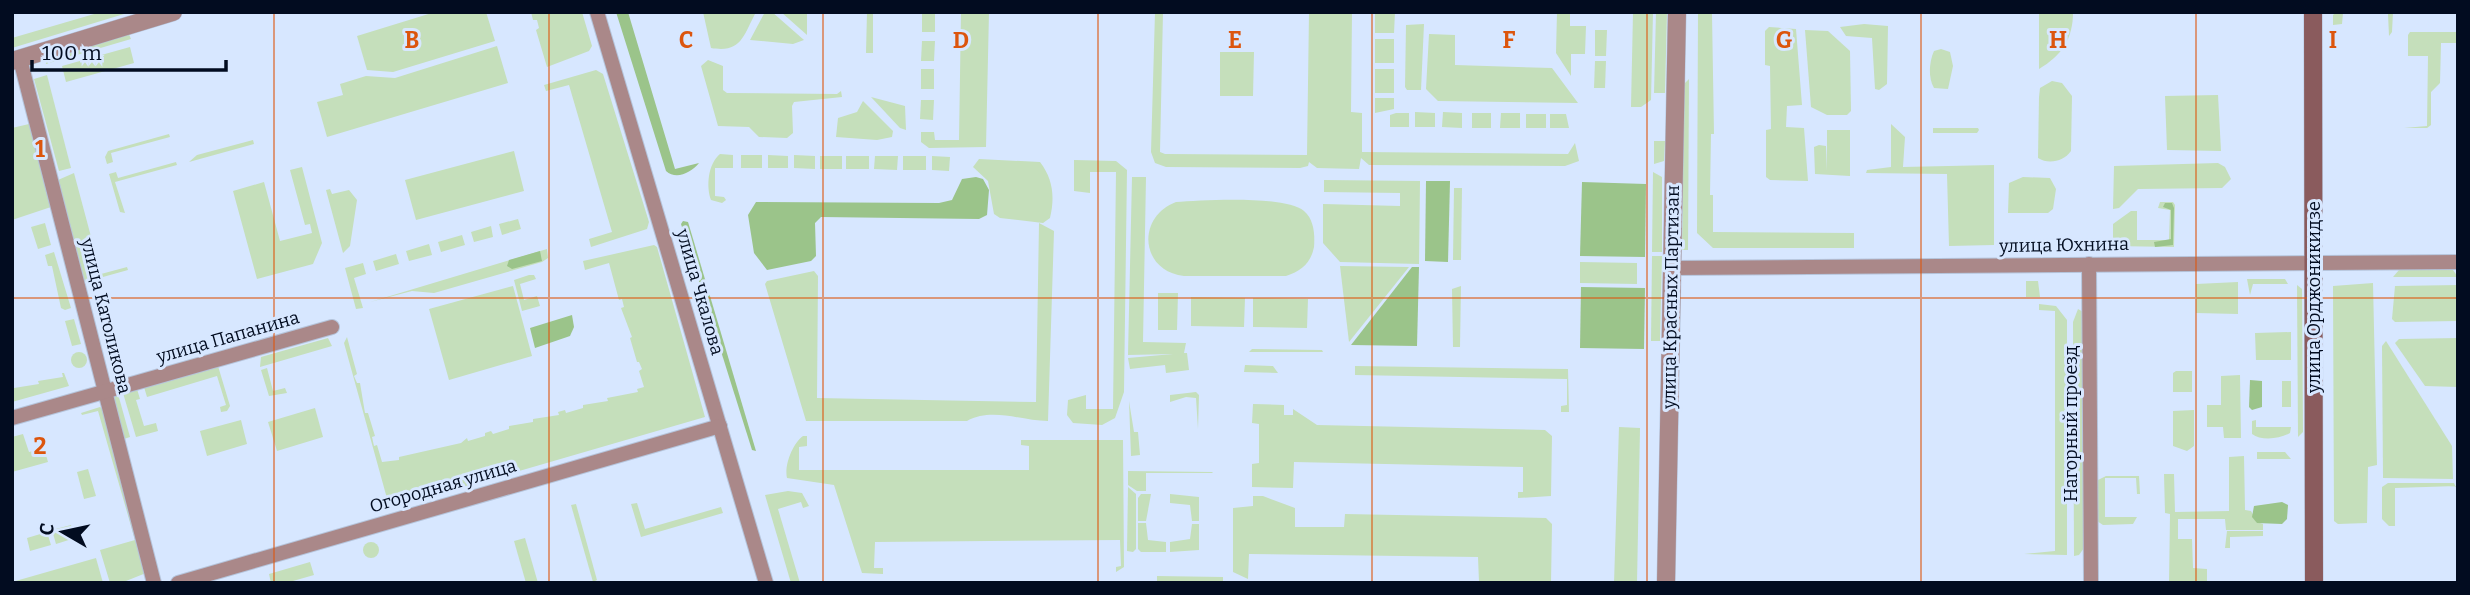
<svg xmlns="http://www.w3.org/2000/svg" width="2470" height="595" viewBox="0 0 2470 595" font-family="Bitter,serif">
  <rect width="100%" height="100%" fill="#d7e7ff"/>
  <!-- green -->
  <g fill="#c5dfbb">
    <path d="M 101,12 L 124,14 L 12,48 L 12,38 Z"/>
    <path d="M 435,12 L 486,12 L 495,41 L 393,72 L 367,70 L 357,36 Z"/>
    <path d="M 531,12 L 582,12 L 592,46 L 589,51 L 547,67 L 536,30 L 539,28 L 537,20 L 533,20 Z"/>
    <path d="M 703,12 L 756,12 C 743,36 742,53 711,48 Z"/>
    <path d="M 765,12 L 772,12 L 804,40 L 793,44 L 750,40 Z"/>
    <path d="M 781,12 L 807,12 L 807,35 Z"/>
    <path d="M 867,12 L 873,12 L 873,53 L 866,53 Z"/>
    <path d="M 922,12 L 935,13 L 935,32 L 922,32 Z"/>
    <path d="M 961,12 L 989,12 L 986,147 L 929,148 L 921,142 L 921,132 L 934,132 L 935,140 L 959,140 Z"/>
    <path d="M 1155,12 L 1163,12 L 1160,152 L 1165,154 L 1307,155 L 1309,12 L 1352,12 L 1351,112 L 1362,113 L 1362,152 L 1568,154 L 1575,143 L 1579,161 L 1565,166 L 1369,165 L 1361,158 L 1359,169 L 1317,168 L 1309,162 L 1308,166 L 1300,168 L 1166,167 L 1155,163 L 1151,152 Z"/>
    <path d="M 1375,12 L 1395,12 L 1394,33 L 1375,33 Z"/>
    <path d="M 1557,12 L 1570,12 L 1570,26 L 1586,26 L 1585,54 L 1571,54 L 1571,76 L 1556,53 Z"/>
    <path d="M 1633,12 L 1653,12 L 1651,100 L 1641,107 L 1631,107 Z"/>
    <path d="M 1656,12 L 1667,12 L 1665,93 L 1654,93 Z"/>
    <path d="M 1698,12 L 1714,12 L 1712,14 L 1714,134 L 1711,134 L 1710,195 L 1713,195 L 1713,232 L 1854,233 L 1854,248 L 1713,248 L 1697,233 Z"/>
    <path d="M 2039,12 L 2073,12 C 2073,39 2062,55 2039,69 Z"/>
    <path d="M 2336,12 L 2393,12 L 2392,32 L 2389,36 L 2388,14 L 2343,13 L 2342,24 L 2333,25 L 2333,15 Z"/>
    <path d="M 1424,24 L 1421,90 L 1407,90 L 1405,87 L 1406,25 Z"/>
    <path d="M 1864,24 L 1888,26 L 1887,84 L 1879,90 L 1875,89 L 1872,38 L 1846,36 L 1840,27 Z"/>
    <path d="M 1769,27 L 1796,29 L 1802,105 L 1787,106 L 1786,127 L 1804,128 L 1808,181 L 1770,180 L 1766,177 L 1766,130 L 1771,129 L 1770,66 L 1765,65 L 1765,31 Z"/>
    <path d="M 1595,30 L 1607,30 L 1606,56 L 1595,56 Z"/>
    <path d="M 1805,30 L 1828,31 L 1850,51 L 1851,111 L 1847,115 L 1827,115 L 1811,107 Z"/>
    <path d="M 128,32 L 131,39 L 46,64 L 44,57 Z"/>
    <path d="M 2457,32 L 2458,43 L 2441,43 L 2440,83 L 2431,92 L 2431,125 L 2427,128 L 2404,128 L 2427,126 L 2428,56 L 2408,56 L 2408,35 L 2410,32 Z"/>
    <path d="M 1429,34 L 1455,35 L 1455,65 L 1552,68 L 1578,103 L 1438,101 L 1426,89 Z"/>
    <rect x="1375" y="39" width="19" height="24"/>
    <path d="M 922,41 L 935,41 L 934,61 L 921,61 Z"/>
    <path d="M 497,46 L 508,83 L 327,137 L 317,102 L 343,95 L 340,84 L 366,76 L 395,78 Z"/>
    <path d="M 130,47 L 134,63 L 66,82 L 62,66 Z"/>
    <path d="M 1941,49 L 1950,52 L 1953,66 L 1948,89 L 1934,88 C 1928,78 1929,62 1934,51 Z"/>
    <path d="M 1220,52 L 1254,52 L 1253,96 L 1220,96 Z"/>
    <path d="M 708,60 L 723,66 L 723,90 L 727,93 L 837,94 L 841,91 L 842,97 L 794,102 L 792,106 L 793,133 L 787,138 L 759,137 L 749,127 L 718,126 L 701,66 Z"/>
    <path d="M 1595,61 L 1606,61 L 1605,88 L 1594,88 Z"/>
    <rect x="921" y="69" width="13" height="20"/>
    <rect x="1375" y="69" width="19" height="24"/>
    <path d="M 596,70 L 603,74 L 649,222 L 647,229 L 591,247 L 589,239 L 612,232 L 569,85 L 546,91 L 544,85 Z"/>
    <path d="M 47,75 L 71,168 L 59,171 L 34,79 Z"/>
    <path d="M 1689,79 L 1688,250 L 1682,250 L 1684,84 Z"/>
    <path d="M 2052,81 L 2062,83 L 2072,96 L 2071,151 C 2064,161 2049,165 2038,158 L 2039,97 L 2040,88 Z"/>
    <path d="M 2218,95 L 2221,151 L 2167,150 L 2165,96 Z"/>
    <path d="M 871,97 L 905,106 L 906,130 L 900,128 Z"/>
    <path d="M 1375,98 L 1394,98 L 1394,109 L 1375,113 Z"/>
    <path d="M 921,100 L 934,100 L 933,120 L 920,119 Z"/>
    <path d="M 863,101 L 893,131 L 892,137 L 877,140 L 836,137 L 838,118 L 857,112 Z"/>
    <path d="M 1415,112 L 1435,113 L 1435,127 L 1415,127 Z"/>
    <path d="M 1443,112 L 1462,113 L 1462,128 L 1442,127 Z"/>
    <path d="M 1396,113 L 1409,113 L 1409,127 L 1390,127 L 1390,115 Z"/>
    <rect x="1472" y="113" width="19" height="15"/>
    <path d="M 1501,113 L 1520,113 L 1520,128 L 1500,128 Z"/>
    <rect x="1526" y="114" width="20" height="14"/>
    <path d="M 1550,114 L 1566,114 L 1569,128 L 1550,128 Z"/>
    <path d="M 29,124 L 51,207 L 12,220 L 12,128 Z"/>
    <path d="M 1891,124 L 1905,137 L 1903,167 L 1994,165 L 1994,245 L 1949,246 L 1947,174 L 1866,173 L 1867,170 L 1891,167 Z"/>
    <path d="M 1933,128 L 1978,128 L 1979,130 L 1977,133 L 1933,133 Z"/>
    <path d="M 1827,130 L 1850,130 L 1850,176 L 1815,174 L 1814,147 L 1819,145 L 1826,146 L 1827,171 Z"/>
    <path d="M 169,134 L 170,137 L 111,153 L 113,162 L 107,164 L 105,157 L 108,151 Z"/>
    <path d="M 253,140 L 254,144 L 189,162 L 197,155 Z"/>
    <path d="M 1654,141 L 1665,141 L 1664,161 L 1654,164 Z"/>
    <path d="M 514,151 L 524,191 L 416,220 L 405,180 Z"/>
    <path d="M 720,154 L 733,155 L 733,168 L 715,168 L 715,196 L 724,197 L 726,200 L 722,203 L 711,200 C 706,186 708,164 720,154 Z"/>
    <rect x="741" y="155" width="21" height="13"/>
    <path d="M 768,155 L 788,156 L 788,168 L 768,168 Z"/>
    <path d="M 794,155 L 815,156 L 815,169 L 794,168 Z"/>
    <rect x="820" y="156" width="22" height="13"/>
    <rect x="846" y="156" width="23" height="13"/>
    <path d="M 875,156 L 898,156 L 897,170 L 874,169 Z"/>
    <rect x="903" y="156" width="23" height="14"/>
    <path d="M 932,156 L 950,157 L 949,171 L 932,170 Z"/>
    <path d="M 979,159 L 1040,162 C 1053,179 1055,197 1050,218 L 1043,223 L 1000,218 L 994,214 L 988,181 L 973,167 Z"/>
    <path d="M 1074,160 L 1116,161 L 1127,170 L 1124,392 L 1115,418 L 1102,425 L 1073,423 L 1067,415 L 1068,400 L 1086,395 L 1086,409 L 1113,409 L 1116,172 L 1090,172 L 1090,193 L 1074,191 Z"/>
    <path d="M 176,162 L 177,165 L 115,182 L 125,213 L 120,212 L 109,174 L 116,172 L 118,178 Z"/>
    <path d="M 2218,163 L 2225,167 L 2231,179 L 2222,188 L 2138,189 L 2119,208 L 2113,209 L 2114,166 Z"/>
    <path d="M 302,167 L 322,243 L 313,264 L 257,279 L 233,191 L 264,182 L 280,241 L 312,233 L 310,224 L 305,225 L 290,170 Z"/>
    <path d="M 1653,172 L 1662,177 L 1662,252 L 1652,252 Z"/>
    <path d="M 74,173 L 101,274 L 127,267 L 128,270 L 85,282 L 58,180 Z"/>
    <path d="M 1132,177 L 1146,177 L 1143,342 L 1186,343 L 1184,353 L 1187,353 L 1189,370 L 1166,373 L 1165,365 L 1130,369 L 1128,358 L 1173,354 L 1128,355 Z"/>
    <path d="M 2023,177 L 2050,178 L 2056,189 L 2053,209 L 2048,213 L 2008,213 L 2009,183 Z"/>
    <path d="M 1324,180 L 1420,181 L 1419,264 L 1340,262 L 1323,243 L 1323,204 L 1400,206 L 1400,193 L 1324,192 Z"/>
    <path d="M 1454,188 L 1462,188 L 1461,260 L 1453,260 Z"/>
    <path d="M 330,189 L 332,194 L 349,190 L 357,200 L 350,246 L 343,253 L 326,190 Z"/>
    <path d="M 1176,202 C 1203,200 1284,195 1304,211 C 1314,219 1315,235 1314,247 C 1311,263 1301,271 1286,276 L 1184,276 C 1140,271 1136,217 1176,202 Z"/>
    <path d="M 2160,202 L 2173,202 L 2175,205 L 2174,247 L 2113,246 L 2113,224 L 2131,211 L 2137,211 L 2137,240 L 2169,240 L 2170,210 L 2158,208 Z"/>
    <path d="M 518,219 L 521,229 L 502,235 L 499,224 Z"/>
    <path d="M 45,223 L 51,245 L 38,249 L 31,227 Z"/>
    <path d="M 1039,223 L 1054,231 L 1048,421 C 1022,421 992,407 967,421 L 806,421 L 765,284 L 767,281 L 814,271 L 818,276 L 817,398 L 1036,402 Z"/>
    <path d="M 491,226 L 493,237 L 474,242 L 471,232 Z"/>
    <path d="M 462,235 L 465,245 L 441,252 L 438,242 Z"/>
    <path d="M 429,244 L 432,255 L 409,261 L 406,251 Z"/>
    <path d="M 654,245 L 657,247 L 705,417 L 433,496 L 431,493 L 393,504 L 388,502 L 344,343 L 347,337 L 357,374 L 354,376 L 357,383 L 360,383 L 365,413 L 368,413 L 375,436 L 372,437 L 374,446 L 377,445 L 382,462 L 399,460 L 399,457 L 461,443 L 467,438 L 468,441 L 485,436 L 485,433 L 491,431 L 493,434 L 509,429 L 509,426 L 533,422 L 533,419 L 559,415 L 558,412 L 565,410 L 566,413 L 583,408 L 583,405 L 608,401 L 607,398 L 638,392 L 637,389 L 644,387 L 639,371 L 642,369 L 639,362 L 637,362 L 630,338 L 632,337 L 621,308 L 624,307 L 622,299 L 619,300 L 609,263 L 585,270 L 583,261 Z"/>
    <path d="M 547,249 L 548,258 L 542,262 L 434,293 L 412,291 L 370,302 Z"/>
    <path d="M 54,252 L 71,308 L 65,310 L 61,308 L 52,266 L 48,266 L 45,255 Z"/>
    <path d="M 396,254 L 399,264 L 376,271 L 373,261 Z"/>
    <path d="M 1652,256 L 1662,256 L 1660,341 L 1651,341 Z"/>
    <path d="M 1580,262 L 1637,263 L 1637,284 L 1580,283 Z"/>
    <path d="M 363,263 L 366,274 L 354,278 L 363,308 L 356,309 L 345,268 Z"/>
    <path d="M 1340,266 L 1409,267 L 1349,342 Z"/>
    <path d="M 2399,270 L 2453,270 L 2458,277 L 2393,277 Z"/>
    <path d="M 529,275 L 534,275 L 536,279 L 520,284 L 524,300 L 537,296 L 540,306 L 522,311 L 514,280 Z"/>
    <path d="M 2247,279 L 2285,279 L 2288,284 L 2253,284 L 2250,295 Z"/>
    <path d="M 2026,281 L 2038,281 L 2040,297 L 2026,297 Z"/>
    <path d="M 2238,282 L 2238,314 L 2196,313 L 2196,284 Z"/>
    <path d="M 2373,283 L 2377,465 L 2368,467 L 2367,523 L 2338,524 L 2334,521 L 2333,286 Z"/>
    <path d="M 2297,285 L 2302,289 L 2303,432 L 2298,437 Z"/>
    <path d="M 2458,285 L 2458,321 L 2395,322 L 2392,319 L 2395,286 Z"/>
    <path d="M 513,286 L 532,356 L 449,380 L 429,309 Z"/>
    <path d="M 1461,286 L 1460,347 L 1453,347 L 1452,289 Z"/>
    <path d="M 1158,293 L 1178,293 L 1177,330 L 1158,330 Z"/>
    <path d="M 1191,297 L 1245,298 L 1244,327 L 1191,326 Z"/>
    <path d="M 1253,298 L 1308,299 L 1307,328 L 1253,327 Z"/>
    <path d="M 2039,304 L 2056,306 L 2067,320 L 2067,555 L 2024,554 L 2055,551 L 2055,311 L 2039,310 Z"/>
    <path d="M 2078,309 L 2083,312 L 2084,548 L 2079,555 L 2074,556 L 2073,322 Z"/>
    <path d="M 74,319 L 81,344 L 72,346 L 65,321 Z"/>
    <path d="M 2291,332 L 2291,360 L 2256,360 L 2255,333 Z"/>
    <path d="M 328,338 L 332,346 L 260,367 L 261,357 Z"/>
    <path d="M 2458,338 L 2458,387 L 2425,386 L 2395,343 L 2399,339 Z"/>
    <path d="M 2386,341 L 2452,446 L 2453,479 L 2383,478 L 2382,346 Z"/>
    <path d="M 1252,349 L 1322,350 L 1323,352 L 1249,352 Z"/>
    <circle cx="79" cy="360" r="8"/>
    <path d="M 1245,365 L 1273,366 L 1278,373 L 1244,372 Z"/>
    <path d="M 218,366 L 230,406 L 227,411 L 221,412 L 220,407 L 226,405 L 217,376 L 147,397 L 144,387 Z"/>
    <path d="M 1355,366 L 1568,369 L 1569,412 L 1561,412 L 1561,406 L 1567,405 L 1567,379 L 1355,375 Z"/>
    <path d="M 267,368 L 273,391 L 285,388 L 287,393 L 269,396 L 261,370 Z"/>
    <path d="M 2176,371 L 2192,371 L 2192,392 L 2173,392 L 2173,373 Z"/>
    <path d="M 62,373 L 64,373 L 69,386 L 12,402 L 14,388 L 39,384 L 38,381 L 63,377 Z"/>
    <path d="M 2240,375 L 2241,438 L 2224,438 L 2223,427 L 2207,427 L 2207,405 L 2221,405 L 2221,376 Z"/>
    <rect x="2282" y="381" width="9" height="26"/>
    <path d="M 137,389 L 140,399 L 136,400 L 144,426 L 156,423 L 158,431 L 136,437 L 123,393 Z"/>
    <path d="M 1196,392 L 1199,395 L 1198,429 L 1196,398 L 1186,397 L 1170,402 L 1170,395 Z"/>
    <path d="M 118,394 L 130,437 L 121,440 L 109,396 Z"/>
    <path d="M 1129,401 L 1134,432 L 1138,432 L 1140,455 L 1131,456 Z"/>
    <path d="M 1253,404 L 1284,405 L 1284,415 L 1293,415 L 1293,409 L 1317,425 L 1545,430 L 1552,436 L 1551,496 L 1518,498 L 1518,492 L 1523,492 L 1523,467 L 1294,462 L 1293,488 L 1252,487 L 1252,464 L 1259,463 L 1259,424 L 1252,423 Z"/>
    <path d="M 100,407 L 103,409 L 146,573 L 121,583 L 110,583 L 100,550 L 135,540 L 98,411 L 82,415 L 81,413 Z"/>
    <path d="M 315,408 L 323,437 L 277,451 L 268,422 Z"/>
    <path d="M 2194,410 L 2194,446 L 2187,451 L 2173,446 L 2173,411 Z"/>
    <path d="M 241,420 L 247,444 L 207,456 L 200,431 Z"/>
    <path d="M 2256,420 L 2256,427 L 2291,427 L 2290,433 C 2280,439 2261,441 2252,434 L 2252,421 Z"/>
    <path d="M 1619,427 L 1640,428 L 1637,583 L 1614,583 Z"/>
    <path d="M 23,434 L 29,452 L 44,448 L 48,462 L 12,472 L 12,437 Z"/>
    <path d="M 803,436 L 807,436 L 807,446 L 799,447 L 799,470 L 1029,470 L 1029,446 L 1021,445 L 1021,440 L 1123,440 L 1124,567 L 1116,572 L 1116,567 L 1121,566 L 1120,540 L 875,542 L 874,568 L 883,568 L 883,574 L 862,573 L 834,485 L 787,478 C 784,465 793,443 803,436 Z"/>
    <path d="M 2257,452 L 2285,452 L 2291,459 L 2257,459 Z"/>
    <path d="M 2244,456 L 2245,510 L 2251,511 L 2257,522 L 2263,524 L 2263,530 L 2226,530 L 2225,519 L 2178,519 L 2178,539 L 2192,539 L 2193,568 L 2207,569 L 2207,583 L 2169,583 L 2170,514 L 2165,513 L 2164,474 L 2174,474 L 2175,512 L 2229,511 L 2229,457 Z"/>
    <path d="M 88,469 L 96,496 L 84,499 L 77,472 Z"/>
    <path d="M 1128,471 L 1212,472 L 1213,473 L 1146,473 L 1146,491 L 1137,491 L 1128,485 Z"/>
    <path d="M 2106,476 L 2139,476 L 2140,494 L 2137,494 L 2136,478 L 2105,478 L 2105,517 L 2137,517 L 2133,524 L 2103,525 L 2097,521 L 2096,481 Z"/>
    <path d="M 2388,483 L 2454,483 L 2458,492 L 2458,531 L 2456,486 L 2395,488 L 2395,526 L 2389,526 L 2382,519 L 2382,487 Z"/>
    <path d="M 1128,487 L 1136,494 L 1136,549 L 1133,552 L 1127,551 Z"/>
    <path d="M 788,491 L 802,493 L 809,506 L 803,508 L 801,502 L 778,509 L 800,583 L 791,583 L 765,495 Z"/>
    <path d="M 1141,494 L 1151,494 L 1146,521 L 1138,521 L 1138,498 Z"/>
    <path d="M 1170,494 L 1199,497 L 1199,521 L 1192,521 L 1190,505 L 1170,503 Z"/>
    <path d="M 1253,496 L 1263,496 L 1295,508 L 1295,527 L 1344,527 L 1345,514 L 1546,518 L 1552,524 L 1551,583 L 1473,583 L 1479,582 L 1478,557 L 1249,554 L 1248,579 L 1233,572 L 1233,508 L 1253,506 Z"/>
    <path d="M 637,503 L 645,529 L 721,507 L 723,513 L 641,537 L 631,504 Z"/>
    <path d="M 576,504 L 597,580 L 593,582 L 571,505 Z"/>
    <path d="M 1138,523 L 1146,523 L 1148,540 L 1166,542 L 1166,552 L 1141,552 L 1138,549 Z"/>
    <path d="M 1192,524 L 1199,524 L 1199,550 L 1170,552 L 1170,542 L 1190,539 Z"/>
    <path d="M 71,525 L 75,538 L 56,544 L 52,530 Z"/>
    <path d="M 2227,531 L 2263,531 L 2263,536 L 2230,537 L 2230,548 L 2225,548 Z"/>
    <path d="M 47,532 L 51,545 L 30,551 L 27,538 Z"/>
    <path d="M 525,538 L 538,583 L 526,583 L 514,541 Z"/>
    <circle cx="371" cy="550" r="8"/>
    <path d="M 96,558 L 103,583 L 12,583 L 12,582 Z"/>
    <path d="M 310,562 L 314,575 L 286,583 L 271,583 L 269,574 Z"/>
    <path d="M 1157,576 L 1223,577 L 1223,583 L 1157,583 Z"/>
  </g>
  <!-- forest -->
  <g fill="#9bc48a">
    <path d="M 616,12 L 628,12 L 675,169 L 699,163 C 691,173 676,180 666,171 Z"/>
    <path d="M 976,177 L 983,179 L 989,190 L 987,215 L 979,219 L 821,217 L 815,223 L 816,256 L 811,261 L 767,270 L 754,253 L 748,215 L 756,202 L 939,203 L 952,200 L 962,179 Z"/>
    <path d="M 1426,181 L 1450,181 L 1448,262 L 1425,261 Z"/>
    <path d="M 1582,182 L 1646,184 L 1645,257 L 1580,256 Z"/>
    <path d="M 2165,203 L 2172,203 L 2174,208 L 2173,245 L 2155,247 L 2154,242 L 2171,239 L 2171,210 L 2163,207 Z"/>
    <path d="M 683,221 L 688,222 L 756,451 L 752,450 L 681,224 Z"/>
    <path d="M 540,251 L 542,261 L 512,269 L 507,266 L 509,260 Z"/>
    <path d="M 1412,267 L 1419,267 L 1417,346 L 1351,345 Z"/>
    <path d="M 1581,287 L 1645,288 L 1644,349 L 1580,348 Z"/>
    <path d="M 572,315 L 574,327 L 570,336 L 535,348 L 530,328 Z"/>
    <path d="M 2250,380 L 2262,381 L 2262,407 L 2252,410 L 2249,407 Z"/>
    <path d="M 2282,502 L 2288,505 L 2287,519 L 2282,524 L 2257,523 L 2252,517 L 2254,506 Z"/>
  </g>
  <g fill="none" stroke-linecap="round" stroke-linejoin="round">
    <!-- minor casing -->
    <g stroke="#b5c4db" stroke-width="16">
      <g id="minor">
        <path d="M 597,12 L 766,583"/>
        <path d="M 20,59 L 154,583"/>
        <path d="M 2089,264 L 2091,583"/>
        <path d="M 1672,268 L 2458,262"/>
        <path d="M 12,418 L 332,327"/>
        <path d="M 178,583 L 720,426"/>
      </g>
    </g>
    <!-- tertiary casing -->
    <g stroke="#b5c4db" stroke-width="19">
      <g id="tertiary">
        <path d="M 12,61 L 173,12"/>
        <path d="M 1666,583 L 1677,12"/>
      </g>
    </g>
    <!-- secondary casing -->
    <g stroke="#b5c4db" stroke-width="19">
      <path id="secondary" d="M 2313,12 L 2314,583"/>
    </g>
    <!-- minor -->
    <use href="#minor" stroke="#aa8889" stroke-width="14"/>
    <!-- tertiary -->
    <use href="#tertiary" stroke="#aa8889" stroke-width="18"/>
    <!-- secondary -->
    <use href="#secondary" stroke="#8a5b5d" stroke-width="18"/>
  </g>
  <!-- grid -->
  <path fill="none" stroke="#dc550d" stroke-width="2" stroke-opacity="0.55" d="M 274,12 L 274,583M 549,12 L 549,583M 823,12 L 823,583M 1098,12 L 1098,583M 1372,12 L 1372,583M 1647,12 L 1647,583M 1921,12 L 1921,583M 2196,12 L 2196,583M 12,298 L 2458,298"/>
  <g text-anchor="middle" stroke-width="6" stroke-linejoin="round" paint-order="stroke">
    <!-- street labels -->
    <g font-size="18" fill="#020c20" stroke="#d7e7ff">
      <text transform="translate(2064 245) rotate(-1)" y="6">улица Юхнина</text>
      <text transform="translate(700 292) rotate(74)" y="6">улица Чкалова</text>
      <text transform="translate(1671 297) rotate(-89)" y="6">улица Красных Партизан</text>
      <text transform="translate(2314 297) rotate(-90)" y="6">улица Орджоникидзе</text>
      <text transform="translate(106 316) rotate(76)" y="6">улица Католикова</text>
      <text transform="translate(228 337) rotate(-16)" y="6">улица Папанина</text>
      <text transform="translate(2071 424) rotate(-90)" y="6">Нагорный проезд</text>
      <text transform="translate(443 486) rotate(-16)" y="6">Огородная улица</text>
    </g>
  </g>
  <g font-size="23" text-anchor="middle" font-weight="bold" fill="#dc550d" stroke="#d7e7ff" stroke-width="6" stroke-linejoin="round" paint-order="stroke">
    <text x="412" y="48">B</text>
    <text x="686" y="48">C</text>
    <text x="961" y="48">D</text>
    <text x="1235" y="48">E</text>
    <text x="1509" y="48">F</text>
    <text x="1784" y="48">G</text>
    <text x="2058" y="48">H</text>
    <text x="2333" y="48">I</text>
    <text x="40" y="157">1</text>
    <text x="40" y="454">2</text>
  </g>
  <!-- border -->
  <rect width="2470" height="595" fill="none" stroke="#020c20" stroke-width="28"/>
  <!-- north arrow -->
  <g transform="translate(63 532) rotate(279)" stroke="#d7e7ff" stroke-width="5" paint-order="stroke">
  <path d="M0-5L12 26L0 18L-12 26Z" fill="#020c20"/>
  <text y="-10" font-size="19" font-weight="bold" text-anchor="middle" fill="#020c20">С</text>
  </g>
  <!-- scale -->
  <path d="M32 60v10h194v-10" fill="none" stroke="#020c20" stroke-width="3.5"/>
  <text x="42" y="60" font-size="21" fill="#020c20" stroke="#d7e7ff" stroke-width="5" paint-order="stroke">100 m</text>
</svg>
